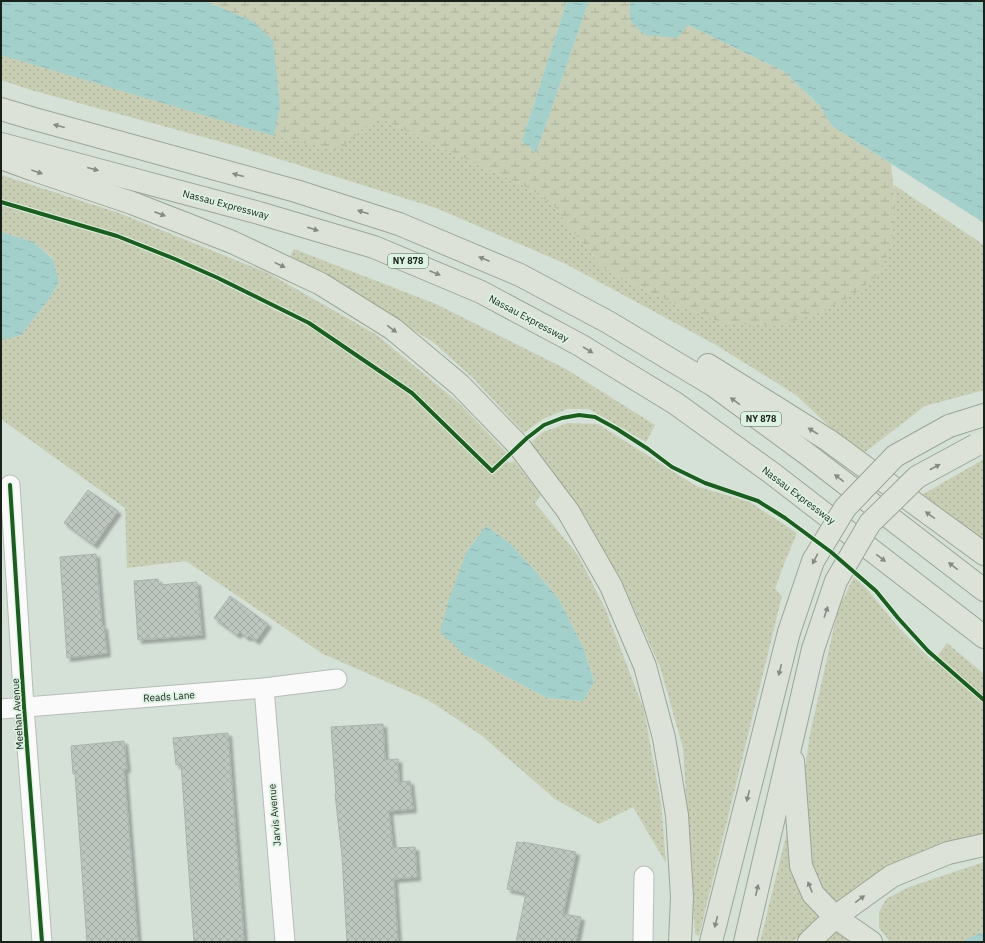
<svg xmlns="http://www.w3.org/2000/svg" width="985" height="943" viewBox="0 0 985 943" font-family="'IBM Plex Sans',sans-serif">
  <defs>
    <pattern id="grass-dots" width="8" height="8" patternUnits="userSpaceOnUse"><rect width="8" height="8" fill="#c8ceb4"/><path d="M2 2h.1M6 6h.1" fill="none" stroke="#abb19a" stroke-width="1.8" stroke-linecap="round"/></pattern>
    <pattern id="wetland-marsh" width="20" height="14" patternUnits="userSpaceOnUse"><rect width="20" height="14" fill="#c8ceb4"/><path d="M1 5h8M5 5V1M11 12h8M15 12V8" fill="none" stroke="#abb19a"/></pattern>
    <pattern id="water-ripples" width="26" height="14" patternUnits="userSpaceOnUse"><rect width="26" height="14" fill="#a3d0cb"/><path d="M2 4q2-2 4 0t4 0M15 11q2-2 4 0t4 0" fill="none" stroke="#8cb2ae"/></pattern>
    <pattern id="building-cross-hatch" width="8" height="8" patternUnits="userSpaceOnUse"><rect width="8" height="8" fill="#bdc7c0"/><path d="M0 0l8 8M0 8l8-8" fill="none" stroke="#a2aba4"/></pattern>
    <filter id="shadow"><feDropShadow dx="3.5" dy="3.5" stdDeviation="1" flood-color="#0004"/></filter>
  </defs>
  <rect width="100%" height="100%" fill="#d5e0d7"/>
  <!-- grass -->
  <g fill="url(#grass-dots)" fill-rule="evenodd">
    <path d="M 1,55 L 377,117 L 528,188 L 553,205 L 575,234 L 603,268 L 659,297 L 722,323 L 895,201 L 894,185 L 984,245 L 984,390 L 925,406 L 860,456 L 796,395 L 716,345 L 566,264 L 436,208 L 240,147 L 31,90 L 1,80 Z"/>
    <path d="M 1,175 L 119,213 L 268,273 L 377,335 L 460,404 L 507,453 L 503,457 L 510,463 L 514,461 L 541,495 L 535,503 L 578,555 L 605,608 L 644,710 L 661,803 L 666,863 L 633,807 L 599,824 L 555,799 L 481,735 L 428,700 L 323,654 L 186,561 L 127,568 L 125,508 L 1,419 L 1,340 L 21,335 L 47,302 L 59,282 L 53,258 L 33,242 L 1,232 ZM 486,526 L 508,542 L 531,566 L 558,598 L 584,649 L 594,682 L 583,701 L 547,698 L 465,655 L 467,551 Z"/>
    <path d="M 294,249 L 436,304 L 566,369 L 655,425 L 646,442 L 589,409 L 567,409 L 543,419 L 524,433 L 473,378 L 433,342 L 290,256 Z"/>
    <path d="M 568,423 L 598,424 L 696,486 L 750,502 L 797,533 L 784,564 L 775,589 L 782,596 L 699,936 L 695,934 L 683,748 L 660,667 L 620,577 L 531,442 L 543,432 Z"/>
    <path d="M 984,459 L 984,542 L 920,496 Z"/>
    <path d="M 854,577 L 866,588 L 899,628 L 933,662 L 947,643 L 984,674 L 984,838 L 835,903 L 825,895 L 812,876 L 805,768 L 810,734 L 838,609 Z"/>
    <path d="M 789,824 L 822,915 L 793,942 L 760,942 Z"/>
    <path d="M 984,862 L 984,931 L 961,942 L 890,942 L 879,928 L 879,912 L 886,899 L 909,887 Z"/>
    <path d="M 837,926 L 868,942 L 823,942 Z"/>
  </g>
  <!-- wetland -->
  <path fill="url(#wetland-marsh)" d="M 205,1 L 567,1 L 522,141 L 536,153 L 589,1 L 630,1 L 630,20 L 688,25 L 783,71 L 819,105 L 832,126 L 891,164 L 895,201 L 892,243 L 878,275 L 850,297 L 817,314 L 774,326 L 722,323 L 659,297 L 603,268 L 575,234 L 553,205 L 528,188 L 377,117 L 338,151 L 274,136 L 280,106 L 252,21 Z"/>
  <!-- water -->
  <g fill="url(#water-ripples)">
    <path d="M 1,1 L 205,1 L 252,21 L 273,40 L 280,106 L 274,136 L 1,55 Z"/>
    <path d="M 567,1 L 589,1 L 536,153 L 522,141 Z"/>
    <path d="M 630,1 L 984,1 L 984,223 L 832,126 L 819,105 L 783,71 L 688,25 L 677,38 L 645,35 L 630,20 Z"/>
    <path d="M 1,232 L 33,242 L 53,259 L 59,282 L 47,302 L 21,335 L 2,340 Z"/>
    <path d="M 486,526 L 508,542 L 531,566 L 558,598 L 584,649 L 594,682 L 583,701 L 547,698 L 465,655 L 440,632 L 450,596 L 467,551 Z"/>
    <path d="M 984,931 L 984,942 L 961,942 Z"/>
  </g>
  <!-- building -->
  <g fill="url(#building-cross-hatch)" stroke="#a8b3ad" filter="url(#shadow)">
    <path d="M 88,490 L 118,511 L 94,545 L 64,523 Z"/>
    <path d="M 96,554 L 102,626 L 104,626 L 107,653 L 67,658 L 60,557 Z"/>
    <path d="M 158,579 L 159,585 L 197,582 L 202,635 L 138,640 L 134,581 Z"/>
    <path d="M 230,596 L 268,624 L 256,641 L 249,636 L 247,638 L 240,632 L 237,635 L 214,618 Z"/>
    <path d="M 383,724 L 385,760 L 398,759 L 399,782 L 410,781 L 413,809 L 389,811 L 393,848 L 415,847 L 417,877 L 394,879 L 398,942 L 347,942 L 342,856 L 335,794 L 336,794 L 331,727 Z"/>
    <path d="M 228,733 L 244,941 L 194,942 L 181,764 L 176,765 L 173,738 Z"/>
    <path d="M 124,741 L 127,769 L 124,769 L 138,942 L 87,942 L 75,774 L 73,774 L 71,746 Z"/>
    <path d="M 517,842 L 523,843 L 523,842 L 576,852 L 563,914 L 581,917 L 576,942 L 516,942 L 526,893 L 507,889 Z"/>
  </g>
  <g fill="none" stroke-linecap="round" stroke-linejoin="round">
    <!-- minor casing -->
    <g stroke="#b5bdb7" stroke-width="21">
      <g id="minor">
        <path d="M 10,485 L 24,707 L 42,942"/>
        <path d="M 264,688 L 285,942"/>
        <path d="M 1,709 L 264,688 L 337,679"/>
        <path d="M 643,942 L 644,876"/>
      </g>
    </g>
    <!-- trunk casing -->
    <g stroke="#9ba697" stroke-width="24">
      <g id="trunk">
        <path d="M 1,109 L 31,118 L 296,191 L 399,224 L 520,275 L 608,322 L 713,385 L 807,454 L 984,590"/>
        <path d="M 1,144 L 259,213 L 374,247 L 481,292 L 580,345 L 675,403 L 773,474 L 984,637"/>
        <path d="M 1,158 L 34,170 L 132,203 L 232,242 L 321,284 L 393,329 L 460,385 L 519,446 L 568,511 L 611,586 L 645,666 L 664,738 L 677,815 L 682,897 L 680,942"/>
        <path d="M 708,365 L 828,440 L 984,554"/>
        <path d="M 949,426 L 984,415"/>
        <path d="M 793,761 L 801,866 L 813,894 L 835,917 L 871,942"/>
        <path d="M 711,942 L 789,632"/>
        <path d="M 745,942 L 813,649"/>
        <path d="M 809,942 L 835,917 L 892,876 L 948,853 L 984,845"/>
      </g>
    </g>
    <!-- minor -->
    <use href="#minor" stroke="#f9faf9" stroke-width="19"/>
    <!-- trunk -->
    <use href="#trunk" stroke="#dce2d8" stroke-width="22"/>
    <!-- trunk-bridge casing -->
    <g stroke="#9ba697" stroke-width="24" stroke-linecap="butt">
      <g id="trunk-bridge">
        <path d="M 789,632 L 813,561 L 845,508 L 895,456 L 949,426"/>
        <path d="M 813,649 L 836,581 L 870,523 L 917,477 L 976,445"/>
      </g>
    </g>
    <!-- trunk-bridge -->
    <use href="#trunk-bridge" stroke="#dce2d8" stroke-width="22"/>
    <!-- cycleway casing -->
    <g stroke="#ddf3e1" stroke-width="6">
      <g id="cycleway">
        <path d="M 1,202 L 117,236 L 175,259 L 218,278 L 309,323 L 412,393 L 492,471 L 527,438 L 544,425 L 562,418 L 579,415 L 595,417 L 617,429 L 648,449 L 672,467 L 705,483 L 758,501 L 785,518 L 831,552 L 876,591 L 898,618 L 928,651 L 984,700"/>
        <path d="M 10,485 L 24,707 L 42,942"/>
      </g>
    </g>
    <!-- cycleway -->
    <use href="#cycleway" stroke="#1b5e20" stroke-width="4"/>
  </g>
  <!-- one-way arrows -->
  <defs><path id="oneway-solid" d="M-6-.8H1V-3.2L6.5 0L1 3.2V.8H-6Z"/></defs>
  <g fill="#848b83">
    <use href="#oneway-solid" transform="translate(59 126) rotate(-165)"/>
    <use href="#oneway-solid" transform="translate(93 169) rotate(15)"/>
    <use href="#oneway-solid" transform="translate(37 172) rotate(19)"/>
    <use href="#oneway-solid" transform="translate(238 175) rotate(-165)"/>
    <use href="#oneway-solid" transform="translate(363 212) rotate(-162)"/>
    <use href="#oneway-solid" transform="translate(160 214) rotate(21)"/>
    <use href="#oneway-solid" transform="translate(313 229) rotate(17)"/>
    <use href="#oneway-solid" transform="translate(484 259) rotate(-157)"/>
    <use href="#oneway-solid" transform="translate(280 265) rotate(26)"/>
    <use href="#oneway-solid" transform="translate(435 273) rotate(23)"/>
    <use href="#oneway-solid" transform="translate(392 329) rotate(36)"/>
    <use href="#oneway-solid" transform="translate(588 350) rotate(31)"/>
    <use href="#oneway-solid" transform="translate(735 401) rotate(-144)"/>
    <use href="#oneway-solid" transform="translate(813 431) rotate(-148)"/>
    <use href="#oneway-solid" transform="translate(935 467) rotate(-28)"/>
    <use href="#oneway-solid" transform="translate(839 478) rotate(-142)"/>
    <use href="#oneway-solid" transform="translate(930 515) rotate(-144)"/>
    <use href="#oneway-solid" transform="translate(881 558) rotate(38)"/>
    <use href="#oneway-solid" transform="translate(815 559) rotate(118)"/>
    <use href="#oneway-solid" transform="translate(953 566) rotate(-142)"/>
    <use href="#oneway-solid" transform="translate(826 612) rotate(-71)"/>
    <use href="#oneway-solid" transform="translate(780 670) rotate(104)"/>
    <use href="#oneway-solid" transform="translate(748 796) rotate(104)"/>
    <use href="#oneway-solid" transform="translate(810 887) rotate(-112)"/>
    <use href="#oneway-solid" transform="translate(757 890) rotate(-77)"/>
    <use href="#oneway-solid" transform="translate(860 899) rotate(-36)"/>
    <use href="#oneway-solid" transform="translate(716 922) rotate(104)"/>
  </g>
  <g text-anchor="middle" stroke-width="3.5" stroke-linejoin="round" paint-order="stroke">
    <!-- shield labels -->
    <g fill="#ddf3e1" stroke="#546056" stroke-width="1">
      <rect x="388" y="254" width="40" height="14" rx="3"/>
      <rect x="741" y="412" width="40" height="14" rx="3"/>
    </g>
    <g font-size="9" font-weight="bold" fill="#19211b">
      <text x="408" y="264">NY 878</text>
      <text x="761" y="422">NY 878</text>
    </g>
    <!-- street labels -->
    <g font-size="10" fill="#19211b" stroke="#ddf3e1">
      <text transform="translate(226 204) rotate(15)" y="4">Nassau Expressway</text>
      <text transform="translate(529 318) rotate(28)" y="4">Nassau Expressway</text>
      <text transform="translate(799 495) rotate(37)" y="4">Nassau Expressway</text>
      <text transform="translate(169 696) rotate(-4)" y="4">Reads Lane</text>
      <text transform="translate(17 714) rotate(-94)" y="4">Meehan Avenue</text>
      <text transform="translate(274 815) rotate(-95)" y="4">Jarvis Avenue</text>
    </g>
  </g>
  <!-- border -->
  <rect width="985" height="943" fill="none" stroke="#19211b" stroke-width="4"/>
</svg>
